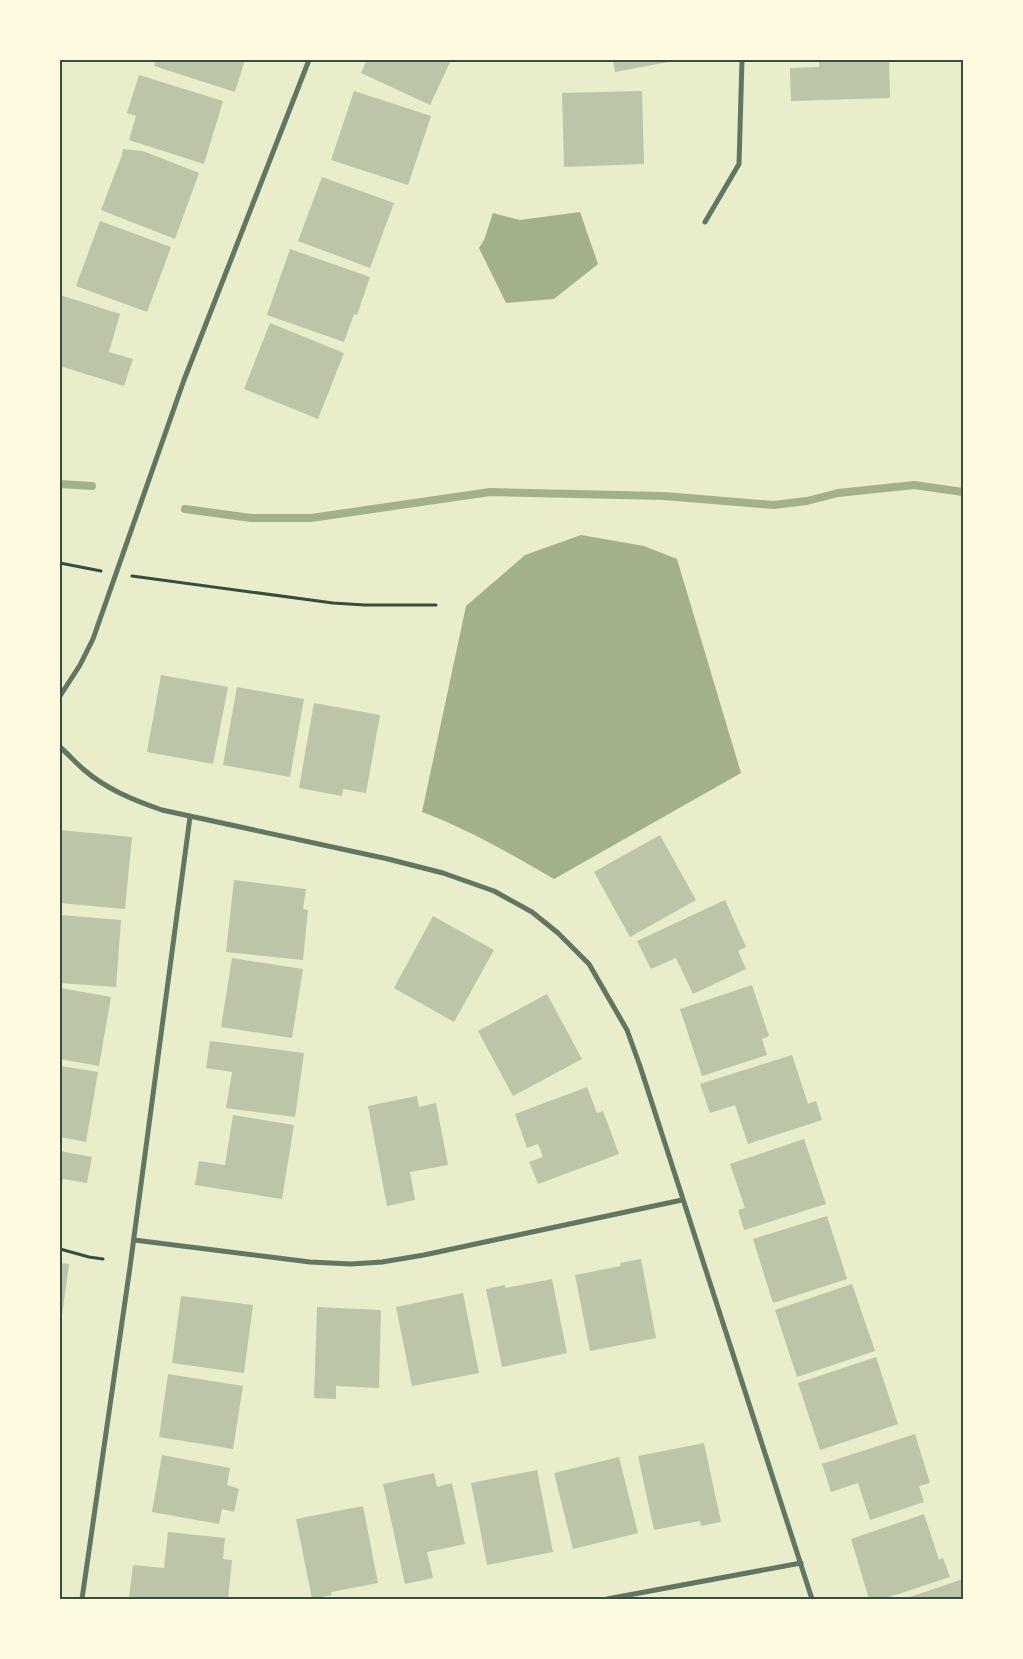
<svg xmlns="http://www.w3.org/2000/svg" width="1023" height="1659" viewBox="0 0 1023 1659" font-family="'Source Serif 4',serif">
  <rect width="100%" height="100%" fill="#e9edc9"/>
  <!-- water -->
  <g fill="#a3b18a">
    <path d="M 580,212 L 598,264 L 554,299 L 506,303 L 479,248 L 484,240 L 493,213 L 520,220 Z"/>
    <path d="M 581,535 L 644,546 L 677,559 L 741,773 L 554,879 C 511,854 468,829 422,812 L 466,606 L 525,555 Z"/>
  </g>
  <g fill="none" stroke-linecap="round" stroke-linejoin="round">
    <!-- stream -->
    <g stroke="#a3b18a" stroke-width="8">
      <path d="M 60,484 L 92,486"/>
      <path d="M 185,509 L 251,518 L 311,518 L 490,492 L 664,496 L 773,505 L 807,501 L 838,493 L 914,485 L 963,492"/>
    </g>
  </g>
  <!-- building -->
  <g fill="#bcc5a7">
    <path d="M 156,60 L 245,60 L 235,92 L 154,66 Z"/>
    <path d="M 367,60 L 451,60 L 430,105 L 361,73 Z"/>
    <path d="M 613,60 L 673,60 L 674,61 L 615,72 Z"/>
    <path d="M 819,60 L 889,60 L 890,98 L 791,101 L 790,68 L 819,67 Z"/>
    <path d="M 139,75 L 223,101 L 204,164 L 129,140 L 136,116 L 127,113 Z"/>
    <path d="M 354,91 L 431,116 L 408,185 L 331,160 Z"/>
    <path d="M 642,91 L 644,164 L 564,167 L 562,93 Z"/>
    <path d="M 123,149 L 143,151 L 199,173 L 175,239 L 101,210 L 122,155 Z"/>
    <path d="M 322,177 L 394,203 L 370,268 L 298,241 Z"/>
    <path d="M 100,221 L 171,247 L 147,312 L 76,286 Z"/>
    <path d="M 290,249 L 370,277 L 357,315 L 354,314 L 344,342 L 267,315 Z"/>
    <path d="M 60,295 L 120,314 L 109,352 L 133,359 L 124,386 L 60,366 Z"/>
    <path d="M 270,323 L 344,353 L 318,419 L 244,389 Z"/>
    <path d="M 161,675 L 228,687 L 213,764 L 147,752 Z"/>
    <path d="M 237,687 L 304,699 L 290,777 L 223,765 Z"/>
    <path d="M 314,703 L 380,715 L 366,793 L 343,789 L 342,796 L 299,788 Z"/>
    <path d="M 60,830 L 132,837 L 125,909 L 60,903 Z"/>
    <path d="M 660,835 L 696,900 L 630,937 L 594,872 Z"/>
    <path d="M 234,880 L 306,889 L 303,909 L 308,910 L 303,960 L 226,952 Z"/>
    <path d="M 725,900 L 746,947 L 738,951 L 746,969 L 693,994 L 676,958 L 651,969 L 637,941 Z"/>
    <path d="M 60,915 L 121,920 L 116,987 L 60,983 Z"/>
    <path d="M 433,916 L 494,950 L 454,1022 L 394,988 Z"/>
    <path d="M 232,958 L 303,969 L 292,1038 L 221,1027 Z"/>
    <path d="M 752,985 L 769,1036 L 762,1039 L 767,1055 L 702,1076 L 680,1009 Z"/>
    <path d="M 60,988 L 111,997 L 99,1066 L 60,1059 Z"/>
    <path d="M 547,994 L 582,1059 L 513,1096 L 478,1031 Z"/>
    <path d="M 210,1041 L 304,1053 L 295,1117 L 226,1108 L 232,1072 L 206,1068 Z"/>
    <path d="M 792,1055 L 808,1104 L 816,1101 L 822,1120 L 748,1144 L 735,1105 L 710,1113 L 700,1084 Z"/>
    <path d="M 60,1066 L 98,1072 L 86,1142 L 60,1137 Z"/>
    <path d="M 587,1087 L 597,1113 L 603,1111 L 619,1154 L 538,1184 L 529,1162 L 543,1157 L 538,1144 L 527,1148 L 515,1114 Z"/>
    <path d="M 417,1096 L 419,1107 L 436,1103 L 448,1165 L 410,1172 L 415,1200 L 387,1206 L 368,1106 Z"/>
    <path d="M 233,1115 L 294,1125 L 282,1199 L 195,1185 L 199,1161 L 225,1165 Z"/>
    <path d="M 804,1139 L 826,1204 L 744,1230 L 738,1210 L 745,1208 L 730,1164 Z"/>
    <path d="M 60,1151 L 92,1157 L 87,1183 L 63,1179 L 60,1191 Z"/>
    <path d="M 827,1216 L 847,1279 L 773,1303 L 753,1239 Z"/>
    <path d="M 641,1259 L 656,1338 L 590,1351 L 575,1275 L 621,1266 L 620,1263 Z"/>
    <path d="M 60,1263 L 69,1264 L 61,1323 L 60,1322 Z"/>
    <path d="M 552,1279 L 567,1353 L 502,1367 L 486,1289 L 505,1285 L 505,1288 Z"/>
    <path d="M 852,1284 L 875,1351 L 797,1377 L 775,1310 Z"/>
    <path d="M 463,1293 L 479,1373 L 412,1386 L 396,1307 Z"/>
    <path d="M 181,1296 L 253,1305 L 244,1373 L 172,1363 Z"/>
    <path d="M 317,1307 L 381,1310 L 379,1388 L 336,1386 L 336,1399 L 314,1398 Z"/>
    <path d="M 876,1357 L 898,1424 L 820,1450 L 798,1383 Z"/>
    <path d="M 168,1374 L 243,1386 L 233,1449 L 159,1437 Z"/>
    <path d="M 915,1434 L 930,1483 L 919,1486 L 924,1502 L 870,1520 L 858,1483 L 831,1492 L 822,1464 Z"/>
    <path d="M 704,1443 L 721,1522 L 701,1526 L 700,1521 L 654,1530 L 638,1456 Z"/>
    <path d="M 162,1455 L 230,1468 L 227,1485 L 239,1489 L 234,1512 L 222,1509 L 219,1524 L 152,1512 Z"/>
    <path d="M 619,1457 L 638,1533 L 573,1549 L 554,1473 Z"/>
    <path d="M 537,1470 L 553,1552 L 487,1565 L 471,1483 Z"/>
    <path d="M 434,1473 L 437,1487 L 452,1483 L 465,1544 L 427,1552 L 433,1578 L 405,1584 L 383,1484 Z"/>
    <path d="M 363,1506 L 378,1583 L 331,1592 L 332,1595 L 312,1599 L 296,1519 Z"/>
    <path d="M 924,1514 L 939,1560 L 943,1558 L 950,1577 L 883,1599 L 869,1599 L 851,1539 Z"/>
    <path d="M 168,1532 L 225,1538 L 223,1559 L 232,1560 L 228,1599 L 129,1598 L 133,1565 L 164,1568 Z"/>
    <path d="M 963,1579 L 963,1599 L 904,1599 Z"/>
  </g>
  <g fill="none" stroke-linecap="round" stroke-linejoin="round">
    <!-- path -->
    <g stroke="#344e41" stroke-width="3">
      <path d="M 60,563 L 101,571"/>
      <path d="M 132,576 L 333,603 L 365,605 L 436,605"/>
      <path d="M 60,1249 L 89,1257 L 103,1259"/>
    </g>
    <!-- minor -->
    <g stroke="#617663" stroke-width="5">
      <path d="M 705,222 L 739,164 L 742,60"/>
      <path d="M 60,696 L 80,665 L 93,639 L 184,380 L 309,60"/>
      <path d="M 60,747 C 68,754 75,762 83,769 C 106,789 133,800 162,810 L 388,859 L 443,873 L 494,891 L 532,912 L 558,933 L 589,964 L 627,1030 L 640,1066 L 812,1599"/>
      <path d="M 134,1240 L 310,1262 L 351,1264 L 382,1262 L 424,1255 L 682,1200"/>
      <path d="M 82,1599 L 130,1267 L 190,817"/>
      <path d="M 607,1599 L 801,1563"/>
    </g>
  </g>
  <!-- border -->
  <rect width="1023" height="1659" fill="none" stroke="#fefae0" stroke-width="122"/>
  <rect x="61" y="61" width="901" height="1537" fill="none" stroke="#344e41" stroke-width="2"/>
</svg>
